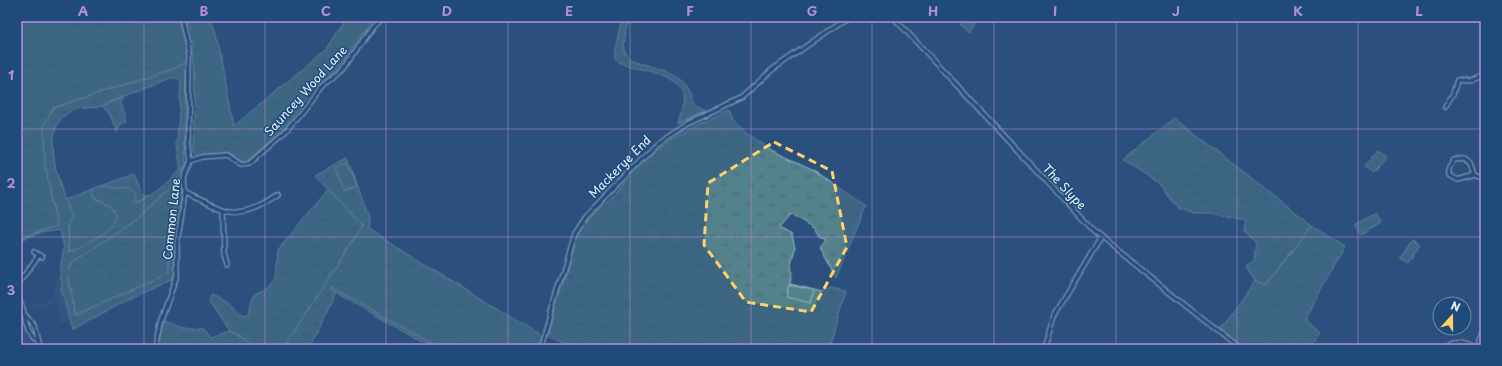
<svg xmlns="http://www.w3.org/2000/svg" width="1502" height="366" viewBox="0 0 1502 366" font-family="'Playpen Sans',sans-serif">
  <defs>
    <pattern id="grass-tufts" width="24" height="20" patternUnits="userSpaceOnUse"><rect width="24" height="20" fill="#52828c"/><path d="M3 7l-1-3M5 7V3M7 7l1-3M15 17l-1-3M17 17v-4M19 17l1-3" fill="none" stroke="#4d686e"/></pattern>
    <pattern id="forest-crowns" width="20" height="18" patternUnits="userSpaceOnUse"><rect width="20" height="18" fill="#52828c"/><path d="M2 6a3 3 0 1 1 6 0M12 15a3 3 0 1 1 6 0" fill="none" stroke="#4d686e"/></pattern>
  </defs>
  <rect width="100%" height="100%" fill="#2c507e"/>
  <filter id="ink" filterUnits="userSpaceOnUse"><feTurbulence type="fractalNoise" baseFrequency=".025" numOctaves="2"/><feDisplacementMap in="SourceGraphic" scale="8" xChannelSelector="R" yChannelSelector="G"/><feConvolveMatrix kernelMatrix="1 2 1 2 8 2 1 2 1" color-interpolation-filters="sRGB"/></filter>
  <g filter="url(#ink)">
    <!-- built -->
    <g fill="#3f5b85">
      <path d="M 61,277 L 62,286 L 61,288 L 69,322 L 60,324 L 55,301 L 30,308 L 29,306 L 53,299 L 56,278 Z"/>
      <path d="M 17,306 L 24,333 L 36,349 L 17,349 Z"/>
    </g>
    <!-- grass -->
    <g fill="url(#grass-tufts)" stroke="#9dbac2">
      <path d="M 17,17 L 180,17 L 185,39 L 187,62 L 176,68 L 53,108 C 36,136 51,195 57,226 L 17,239 Z"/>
      <path d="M 124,97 L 121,103 L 127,122 L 121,124 L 117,132 L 109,113 L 102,106 Z"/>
      <path d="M 729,110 L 733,121 L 750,136 L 771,150 L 812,169 L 866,206 L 836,278 L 820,248 L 826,240 L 819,236 L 815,229 L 791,214 L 779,228 L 792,235 L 795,248 L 790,269 L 792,272 L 790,284 L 822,292 L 830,288 L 846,291 L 828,349 L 580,349 L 547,335 L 577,233 C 585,218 601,207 613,196 C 624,185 631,171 642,161 C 666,138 699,123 729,110 Z"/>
      <path d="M 348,158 L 368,217 L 367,229 L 542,336 L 538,349 L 443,349 L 332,288 L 330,289 L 337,293 L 308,349 L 283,349 L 353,242 L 361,226 L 315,175 Z"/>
      <path d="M 134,174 L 142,193 L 146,195 L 151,195 L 140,201 L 133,203 L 119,189 L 109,187 L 96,199 C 102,201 109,203 113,208 C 128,227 81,247 69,253 L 68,225 L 72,216 L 65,200 Z"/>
      <path d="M 175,184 L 177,186 L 170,242 L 169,273 L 75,315 L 68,274 L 72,263 L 138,217 Z"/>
      <path d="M 1312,225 L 1345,247 L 1304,319 L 1320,333 L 1309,349 L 1244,349 L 1220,330 L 1255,281 L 1266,285 Z"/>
      <path d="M 163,321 L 184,328 L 203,328 L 210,337 L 229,331 L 260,349 L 157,349 Z"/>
    </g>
    <!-- forest -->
    <g fill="url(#forest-crowns)" stroke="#9dbac2" fill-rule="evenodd">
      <path d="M 185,17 L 210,17 L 215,30 L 234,126 L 327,49 L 347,17 L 376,17 L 369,24 L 340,66 L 311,90 L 282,131 L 245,163 L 227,152 L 199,157 L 195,153 L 193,146 C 194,104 199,58 185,17 Z"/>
      <path d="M 622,17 L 628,17 C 626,27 620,45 626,54 C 628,58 634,60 639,62 C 670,74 681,68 693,105 L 706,111 L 678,123 C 693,81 669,77 635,67 C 628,65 620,64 615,59 L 615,49 Z"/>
      <path d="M 187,62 L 184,124 L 186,164 L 176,183 L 184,178 L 185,193 L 177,243 L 176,278 L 132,297 L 72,330 L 61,288 L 62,286 L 60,269 L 64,248 L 60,230 L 40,233 L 17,241 L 17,239 L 57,226 L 45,164 L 44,126 L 53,108 L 176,68 ZM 171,78 L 177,78 L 181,81 L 177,145 L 181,169 C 167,182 152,198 133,203 L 136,195 L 129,189 L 99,186 L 94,190 L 93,196 C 99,201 110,202 114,209 C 125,228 81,246 69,252 L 68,225 L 72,216 C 61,191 38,131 68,113 C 78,106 92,109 103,106 C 107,104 110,101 114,100 C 133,93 152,85 171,78 ZM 175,184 L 177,186 L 170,242 L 169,273 L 75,315 L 68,274 L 72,263 L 138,217 Z"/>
      <path d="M 1174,118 L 1312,225 L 1266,285 L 1255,281 L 1246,267 L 1254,260 L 1256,243 L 1244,231 L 1246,220 L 1211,213 L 1194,213 L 1177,207 L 1158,183 L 1123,160 Z"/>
      <path d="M 328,190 L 362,226 L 353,242 L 283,349 L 260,349 L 250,345 L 238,335 L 229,331 L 208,300 L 211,295 L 228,303 L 243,316 L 248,315 L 252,300 L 256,293 L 266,289 L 276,279 L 278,250 Z"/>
      <path d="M 332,288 L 443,349 L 436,349 L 341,296 L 330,289 Z"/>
    </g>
    <!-- pitch -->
    <g fill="#52828c" stroke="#9dbac2">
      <path d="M 966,17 L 979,17 L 969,32 L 960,25 Z"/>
      <path d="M 1378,150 L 1386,156 L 1372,173 L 1364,167 Z"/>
      <path d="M 348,163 L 357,187 L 344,192 L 336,167 Z"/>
      <path d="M 1375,213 L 1381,223 L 1361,235 L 1355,225 Z"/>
      <path d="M 1412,239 L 1420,244 L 1408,263 L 1400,258 Z"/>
      <path d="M 789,285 L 814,290 L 811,303 L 786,297 Z"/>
    </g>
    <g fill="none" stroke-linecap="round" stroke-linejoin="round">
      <!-- street casing -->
      <g stroke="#e8f1f8" stroke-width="6">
        <g id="street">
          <path d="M 893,17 L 1095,233 L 1240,349"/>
          <path d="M 1445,107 L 1453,94 L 1457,80 L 1469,81 L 1485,75"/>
          <path d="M 191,161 L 202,157 L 226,155 L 241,165 L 249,164 L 286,131 L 322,86 L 344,68 L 372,27 L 382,17"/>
          <path d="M 1475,175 L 1471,163 L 1465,159 L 1454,160 L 1449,168 L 1449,175 L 1458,180 L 1475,175 L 1485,179"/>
          <path d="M 185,193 C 225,210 238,224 278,195"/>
          <path d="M 223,209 L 224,254 L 227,265"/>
          <path d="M 34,252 L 42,257"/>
          <path d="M 17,285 L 39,255"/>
          <path d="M 17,297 C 29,311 20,331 38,343"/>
          <path d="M 25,315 L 35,327 L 40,349"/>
          <path d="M 1478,348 L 1485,331"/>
          <path d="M 155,349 L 161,320 L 177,275 L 177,243 L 185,193 L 184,178 L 191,161 L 188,142 L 189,55 L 181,17"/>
          <path d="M 540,349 L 574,234 L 585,217 L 657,143 L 688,123 L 741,98 L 772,70 L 848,17"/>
          <path d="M 1044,349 L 1054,316 L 1100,239"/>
          <path d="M 1440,349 C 1454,338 1466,344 1481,349"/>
        </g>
      </g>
      <!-- street -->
      <use href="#street" stroke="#1f4a7a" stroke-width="3.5"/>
    </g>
  </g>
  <!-- marked area -->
  <path d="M0 0H1502V366H0ZM 774,142 L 832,171 L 847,247 L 811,312 L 746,302 L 704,245 L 708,183 Z" fill="#2c507e" fill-opacity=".55" fill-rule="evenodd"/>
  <path fill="none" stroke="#ffd166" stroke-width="3" stroke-dasharray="8 5" stroke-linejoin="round" d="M 774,142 L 832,171 L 847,247 L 811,312 L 746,302 L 704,245 L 708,183 Z"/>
  <!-- grid -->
  <path fill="none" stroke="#b28edc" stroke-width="1" stroke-opacity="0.55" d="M 144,17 L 144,349M 265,17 L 265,349M 386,17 L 386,349M 508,17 L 508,349M 630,17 L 630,349M 751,17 L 751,349M 872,17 L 872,349M 994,17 L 994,349M 1116,17 L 1116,349M 1237,17 L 1237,349M 1358,17 L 1358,349M 17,129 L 1485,129M 17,237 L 1485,237"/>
  <g text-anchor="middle" stroke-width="3" stroke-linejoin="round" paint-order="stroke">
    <!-- street labels -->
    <g font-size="12" fill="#e8f1f8" stroke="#1f4a7a">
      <text transform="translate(306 91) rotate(-48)" y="4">Sauncey Wood Lane</text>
      <text transform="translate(620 167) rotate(-45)" y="4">Mackerye End</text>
      <text transform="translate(1064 187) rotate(47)" y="4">The Slype</text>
      <text transform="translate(172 219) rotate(-84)" y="4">Common Lane</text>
    </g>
  </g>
  <!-- margin -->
  <rect width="1502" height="366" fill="none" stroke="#1f4a7a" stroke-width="44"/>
  <!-- north arrow -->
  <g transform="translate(1452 316) rotate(21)"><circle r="19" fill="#1f4a7a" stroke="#6f8dac"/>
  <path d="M0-3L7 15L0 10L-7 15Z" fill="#ffd166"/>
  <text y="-6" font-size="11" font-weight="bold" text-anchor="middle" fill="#e8f1f8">N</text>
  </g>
  <rect x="22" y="22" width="1458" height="322" fill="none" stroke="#b28edc" stroke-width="1.5"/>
  <g font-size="13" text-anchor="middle" font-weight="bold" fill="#b28edc">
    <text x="83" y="16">A</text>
    <text x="204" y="16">B</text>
    <text x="326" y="16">C</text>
    <text x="447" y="16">D</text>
    <text x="569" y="16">E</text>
    <text x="690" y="16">F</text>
    <text x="812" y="16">G</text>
    <text x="933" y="16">H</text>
    <text x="1055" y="16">I</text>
    <text x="1176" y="16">J</text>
    <text x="1298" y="16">K</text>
    <text x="1419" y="16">L</text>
    <text x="11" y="80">1</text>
    <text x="11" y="188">2</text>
    <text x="11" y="295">3</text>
  </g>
</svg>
